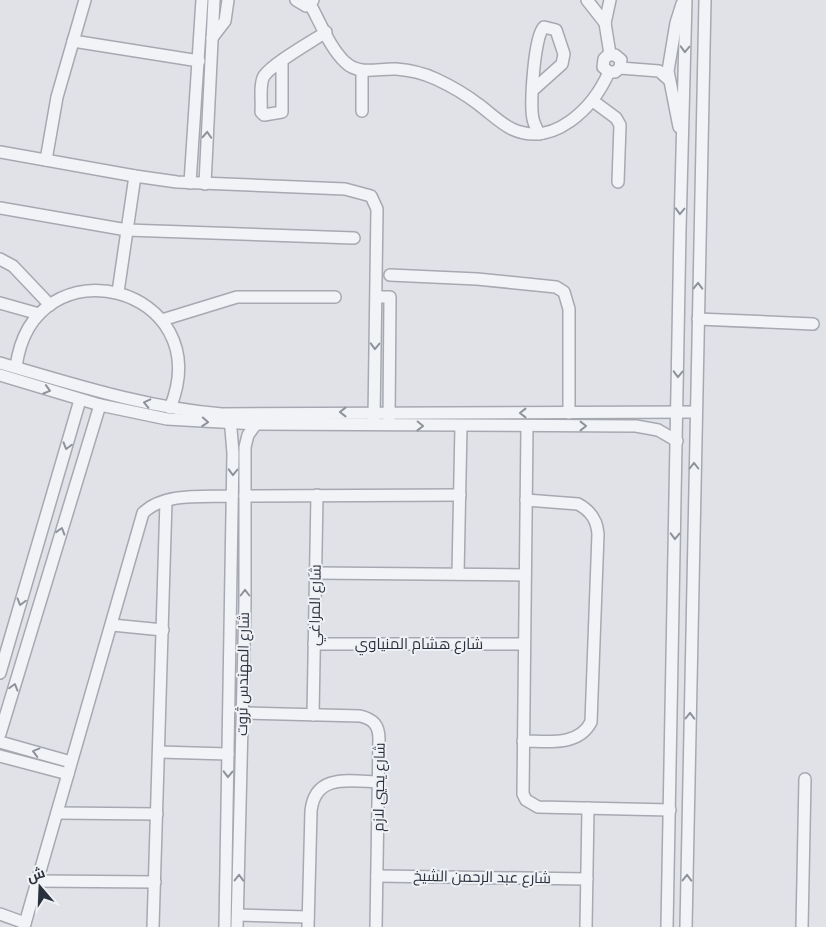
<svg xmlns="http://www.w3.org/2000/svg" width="826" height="927" viewBox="0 0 826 927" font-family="Roboto,Cairo,sans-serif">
  <rect width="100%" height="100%" fill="#e0e2e7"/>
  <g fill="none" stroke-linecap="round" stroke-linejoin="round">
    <!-- minor casing -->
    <g stroke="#a6a9b1" stroke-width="14">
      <g id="minor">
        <path d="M 296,0 L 306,6 L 313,0"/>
        <path d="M 587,0 L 605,23 L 610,54"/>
        <path d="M 310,4 C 320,22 330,48 345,62 C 359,76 379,68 396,69 C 410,70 423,73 436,79 C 451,86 465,94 478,104 C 489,112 500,123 512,129 C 554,148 593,108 609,72"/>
        <path d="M 605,23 L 610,0"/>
        <path d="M 212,38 L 225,21 L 228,0"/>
        <path d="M 73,41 L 199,61"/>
        <path d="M 282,62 L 282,112 L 264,115 L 261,112 C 262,103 259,84 264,76 C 273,63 311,42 326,32"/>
        <path d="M 620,68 L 621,60 L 615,55 L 608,55 L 604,59 L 603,67 L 609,72 L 615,72 L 620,68 L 659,71 L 668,79"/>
        <path d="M 533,90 L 562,64 L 564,54 L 556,30 L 544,27 C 534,35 530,105 533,119 C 534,124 537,129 539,134"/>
        <path d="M 593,101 L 616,118 L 620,125 L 618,182"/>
        <path d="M 362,111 L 362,71"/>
        <path d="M 679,127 L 668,71 L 676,23 L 682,4"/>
        <path d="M 0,152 L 135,176 L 177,182 L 345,189 L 371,196 L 377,209 L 374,419"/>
        <path d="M 46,160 L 57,97 L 85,0"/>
        <path d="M 190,183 L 202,0"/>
        <path d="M 205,184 L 214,0"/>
        <path d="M 0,208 L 127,230 L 354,238"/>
        <path d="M 0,259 L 13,266 L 50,305"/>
        <path d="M 390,275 L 477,279 L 556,287 L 564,292 L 569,309 L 569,413"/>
        <path d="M 118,292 L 135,176"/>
        <path d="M 377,297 L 390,297 L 389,420"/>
        <path d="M 0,303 L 39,314"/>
        <path d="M 698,319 L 813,324"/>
        <path d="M 162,320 L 237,297 L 335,297"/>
        <path d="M 0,363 C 73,384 146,408 222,414 L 695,412"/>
        <path d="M 16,367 C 33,238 220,286 170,408"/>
        <path d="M 0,375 L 100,405 L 167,419 L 256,424 L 636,426 L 658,430 L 677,441"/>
        <path d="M 527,427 L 523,794 L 526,800 L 538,807 L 670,810"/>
        <path d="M 245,496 L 460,495"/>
        <path d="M 315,573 L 525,575"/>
        <path d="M 458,574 L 461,426"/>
        <path d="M 112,625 L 163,630"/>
        <path d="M 314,644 L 524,644"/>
        <path d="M 0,673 L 80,400"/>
        <path d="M 242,713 L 360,716 C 373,719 379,725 379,739 L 376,927"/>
        <path d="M 313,715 L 317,495"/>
        <path d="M 0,734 L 100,405"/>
        <path d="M 523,741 C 547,741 578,747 591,722 L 598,534 C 597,520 591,511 578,504 L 526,500"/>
        <path d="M 0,742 L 71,762"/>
        <path d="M 159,752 L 228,754"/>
        <path d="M 0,756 L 68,774"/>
        <path d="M 57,813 L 157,814"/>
        <path d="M 377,876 L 587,879"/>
        <path d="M 37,881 L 155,882"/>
        <path d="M 0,914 L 25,923"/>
        <path d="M 238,915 L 308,917"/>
        <path d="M 24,927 L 143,513 C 164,492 205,497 232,496"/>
        <path d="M 153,927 L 166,501"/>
        <path d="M 225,927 L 233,453 L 230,417"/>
        <path d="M 237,927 L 245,603 L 245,447 L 248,435 L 256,424"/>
        <path d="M 308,927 L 311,811 C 315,773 350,781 379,782"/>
        <path d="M 586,927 L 588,808"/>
        <path d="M 667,927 L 680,229 L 686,0"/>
        <path d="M 686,927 L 705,0"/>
        <path d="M 802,927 L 805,779"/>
      </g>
    </g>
    <!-- minor -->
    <use href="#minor" stroke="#f2f3f6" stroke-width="11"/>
  </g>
  <!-- one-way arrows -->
  <defs><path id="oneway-chevron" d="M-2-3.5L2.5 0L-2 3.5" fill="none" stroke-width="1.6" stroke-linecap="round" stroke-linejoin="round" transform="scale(1.25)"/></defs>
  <g stroke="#8e929a">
    <use href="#oneway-chevron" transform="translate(685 49) rotate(92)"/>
    <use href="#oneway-chevron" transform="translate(207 135) rotate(-87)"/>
    <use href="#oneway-chevron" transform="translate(680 211) rotate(92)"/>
    <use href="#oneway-chevron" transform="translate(698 286) rotate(-89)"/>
    <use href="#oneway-chevron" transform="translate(375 346) rotate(92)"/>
    <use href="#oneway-chevron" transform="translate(678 374) rotate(91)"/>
    <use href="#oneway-chevron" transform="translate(47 390) rotate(17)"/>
    <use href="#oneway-chevron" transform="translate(147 403) rotate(-167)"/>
    <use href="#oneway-chevron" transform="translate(343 412) rotate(-180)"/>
    <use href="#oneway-chevron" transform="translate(523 413) rotate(-180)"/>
    <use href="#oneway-chevron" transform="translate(205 422) rotate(4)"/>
    <use href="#oneway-chevron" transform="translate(420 426) rotate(1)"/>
    <use href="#oneway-chevron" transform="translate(583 426)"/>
    <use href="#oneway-chevron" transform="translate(67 446) rotate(106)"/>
    <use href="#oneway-chevron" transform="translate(694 466) rotate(-90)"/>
    <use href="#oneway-chevron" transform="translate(233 472) rotate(91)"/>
    <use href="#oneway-chevron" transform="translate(61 531) rotate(-73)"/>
    <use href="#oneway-chevron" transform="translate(675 536) rotate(91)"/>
    <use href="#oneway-chevron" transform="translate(245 593) rotate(-90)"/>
    <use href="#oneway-chevron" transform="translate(21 602) rotate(106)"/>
    <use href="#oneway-chevron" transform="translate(14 687) rotate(-74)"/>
    <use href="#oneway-chevron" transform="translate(690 716) rotate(-89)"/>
    <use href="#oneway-chevron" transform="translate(36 752) rotate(-165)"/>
    <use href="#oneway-chevron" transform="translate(228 774) rotate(91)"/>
    <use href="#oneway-chevron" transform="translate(239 878) rotate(-89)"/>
    <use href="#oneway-chevron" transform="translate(687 878) rotate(-89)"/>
  </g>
  <g text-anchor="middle" stroke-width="4" stroke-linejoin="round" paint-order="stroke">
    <!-- street labels -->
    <g font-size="15" fill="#2a313d" stroke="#eff1f5">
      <text transform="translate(315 605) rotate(-89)" y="5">شارع المراغي</text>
      <text x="419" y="649">شارع هشام المنياوي</text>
      <text transform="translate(243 674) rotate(-89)" y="5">شارع المهندس ثروت</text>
      <text transform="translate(379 787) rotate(-89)" y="5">شارع يحيي لازم</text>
      <text transform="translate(482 877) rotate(1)" y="5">شارع عبد الرحمن الشيخ</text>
    </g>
  </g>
  <!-- north arrow -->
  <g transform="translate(40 887) rotate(341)" stroke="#eff1f5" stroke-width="4" paint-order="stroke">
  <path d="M0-4L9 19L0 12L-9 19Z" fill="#2a313d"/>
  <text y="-8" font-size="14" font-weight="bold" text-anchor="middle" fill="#2a313d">ش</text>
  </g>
</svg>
